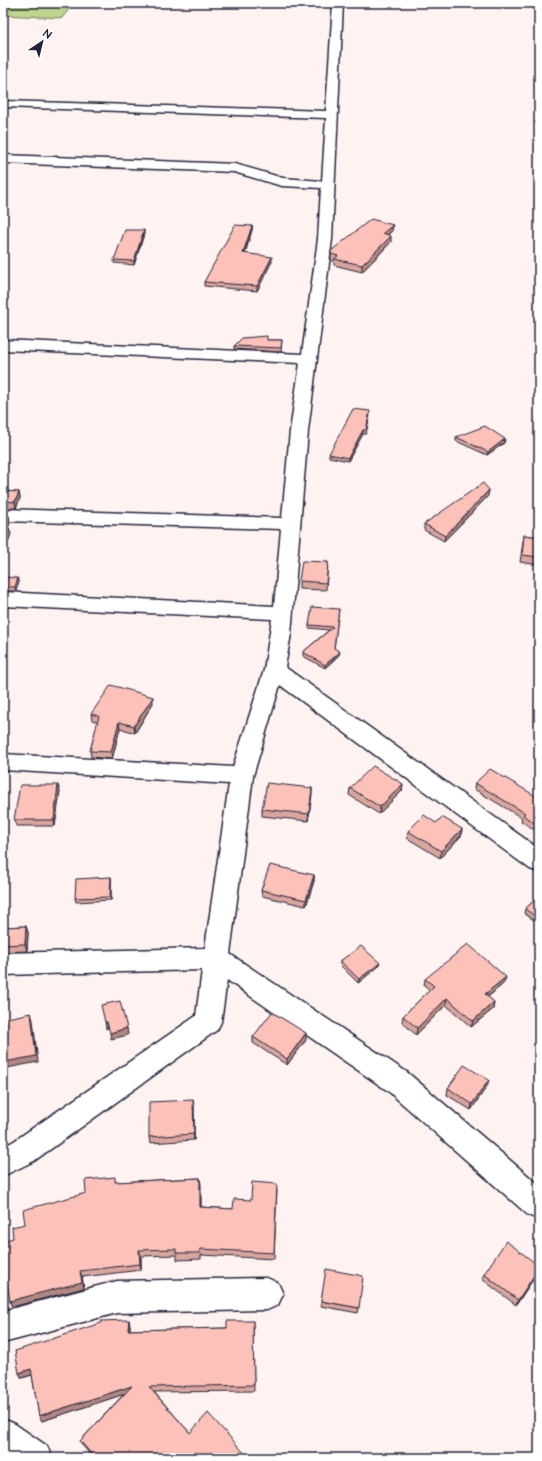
<svg xmlns="http://www.w3.org/2000/svg" width="542" height="1461" viewBox="0 0 542 1461" font-family="'Architects Daughter',sans-serif">
  <rect width="100%" height="100%" fill="#fef3f1"/>
  <filter id="ink" filterUnits="userSpaceOnUse"><feTurbulence type="fractalNoise" baseFrequency=".025" numOctaves="2"/><feDisplacementMap in="SourceGraphic" scale="8" xChannelSelector="R" yChannelSelector="G"/><feConvolveMatrix kernelMatrix="1 2 1 2 8 2 1 2 1" color-interpolation-filters="sRGB"/></filter>
  <g filter="url(#ink)">
    <!-- green -->
    <path fill="#bed58b" stroke="#707c63" d="M 3,3 L 74,3 L 62,18 L 3,15 Z"/>
    <g fill="none" stroke-linecap="round" stroke-linejoin="round">
      <!-- minor casing -->
      <g stroke="#22223b" stroke-width="3">
        <g id="minor">
          <path d="M 333,3 L 343,3 L 332,239 L 308,431 L 291,634 L 285,667 L 539,849 L 539,872 L 530,869 L 280,685 L 253,776 L 230,954 L 408,1073 L 539,1185 L 539,1220 L 528,1215 L 388,1091 L 227,980 L 221,1022 L 217,1030 L 34,1161 L 3,1176 L 3,1147 L 14,1141 L 196,1016 L 202,970 L 3,975 L 3,953 L 205,948 L 229,784 L 3,770 L 3,754 L 233,767 L 264,670 L 272,619 L 3,606 L 3,592 L 274,606 L 281,529 L 3,521 L 3,509 L 282,518 L 290,431 L 300,363 L 3,350 L 3,340 L 302,354 L 318,239 L 321,188 L 282,186 L 234,172 L 3,163 L 3,155 L 235,164 L 283,178 L 322,181 L 326,118 L 3,107 L 3,101 L 326,111 Z"/>
          <path d="M 267,1278 L 278,1283 L 283,1294 L 278,1305 L 267,1310 L 117,1313 L 3,1343 L 3,1311 L 117,1281 Z"/>
          <path d="M 3,1419 L 15,1424 L 47,1446 L 52,1458 L 6,1458 L 3,1456 Z"/>
        </g>
      </g>
      <!-- minor -->
      <use href="#minor" fill="#fff" fill-rule="evenodd"/>
    </g>
    <!-- wall -->
    <g fill="#d9a69e" stroke="#22223b">
      <path d="M 252,226 L 252,230 L 245,254 L 272,261 L 257,291 L 204,286 L 204,282 Z"/>
      <path d="M 392,231 L 388,235 L 391,242 L 362,272 L 334,265 L 334,261 L 331,260 L 331,251 Z"/>
      <path d="M 144,234 L 134,265 L 114,263 L 114,260 Z"/>
      <path d="M 267,340 L 282,340 L 281,352 L 234,349 L 234,346 Z"/>
      <path d="M 370,415 L 366,434 L 363,434 L 348,461 L 329,457 L 329,454 Z"/>
      <path d="M 456,437 L 505,439 L 504,443 L 487,455 L 456,441 Z"/>
      <path d="M 3,491 L 19,492 L 20,498 L 16,508 L 3,508 Z"/>
      <path d="M 488,496 L 444,541 L 424,530 L 424,524 Z"/>
      <path d="M 524,535 L 539,537 L 539,565 L 520,562 Z"/>
      <path d="M 328,562 L 326,590 L 299,589 L 299,581 Z"/>
      <path d="M 3,577 L 19,582 L 16,591 L 3,591 Z"/>
      <path d="M 339,609 L 334,649 L 339,655 L 325,668 L 303,656 L 303,652 L 329,630 L 309,628 L 309,625 Z"/>
      <path d="M 153,703 L 135,733 L 120,728 L 112,759 L 91,757 L 90,751 L 98,722 L 92,720 L 91,714 Z"/>
      <path d="M 539,718 L 539,728 L 536,727 L 537,720 Z"/>
      <path d="M 475,783 L 539,798 L 539,833 L 521,821 L 522,818 L 474,789 Z"/>
      <path d="M 403,784 L 402,791 L 379,814 L 349,795 L 350,788 Z"/>
      <path d="M 312,788 L 308,821 L 262,816 L 262,809 Z"/>
      <path d="M 60,791 L 55,826 L 16,826 L 14,820 Z"/>
      <path d="M 436,823 L 462,829 L 461,836 L 440,858 L 407,838 L 408,831 Z"/>
      <path d="M 314,875 L 314,881 L 306,906 L 262,896 L 261,890 Z"/>
      <path d="M 111,877 L 111,900 L 76,902 L 75,898 Z"/>
      <path d="M 539,896 L 539,924 L 524,913 L 525,909 Z"/>
      <path d="M 26,926 L 28,933 L 27,951 L 3,952 L 3,927 Z"/>
      <path d="M 340,961 L 379,966 L 358,983 L 340,965 Z"/>
      <path d="M 425,979 L 504,983 L 488,997 L 494,1002 L 493,1009 L 471,1027 L 446,1005 L 416,1035 L 402,1022 L 403,1016 L 430,990 L 424,985 Z"/>
      <path d="M 253,1037 L 306,1040 L 287,1065 L 253,1043 Z"/>
      <path d="M 487,1086 L 471,1110 L 447,1095 L 448,1088 Z"/>
      <path d="M 194,1106 L 194,1140 L 150,1143 L 149,1137 Z"/>
      <path d="M 200,1178 L 201,1207 L 233,1209 L 251,1200 L 277,1190 L 274,1259 L 201,1255 L 201,1259 L 177,1260 L 177,1255 L 141,1256 L 141,1270 L 82,1277 L 84,1288 L 12,1307 L 10,1301 L 13,1238 L 25,1224 L 86,1193 L 116,1182 Z"/>
      <path d="M 538,1272 L 516,1305 L 482,1279 L 484,1274 Z"/>
      <path d="M 321,1301 L 359,1308 L 358,1313 L 321,1306 Z"/>
      <path d="M 129,1320 L 130,1326 L 130,1330 L 227,1328 L 253,1321 L 254,1391 L 154,1392 L 190,1433 L 247,1458 L 93,1458 L 82,1445 L 80,1441 L 124,1394 L 42,1421 L 39,1416 L 32,1375 L 22,1378 L 19,1373 Z"/>
    </g>
    <!-- shaded-wall -->
    <g fill="#b08781" stroke="#22223b">
      <path d="M 393,225 L 392,231 L 383,239 L 383,233 Z"/>
      <path d="M 252,226 L 252,230 L 243,258 L 243,253 Z"/>
      <path d="M 144,230 L 144,234 L 134,265 L 134,261 Z"/>
      <path d="M 391,236 L 391,242 L 362,272 L 362,265 Z"/>
      <path d="M 272,257 L 272,261 L 257,291 L 257,286 Z"/>
      <path d="M 363,430 L 363,434 L 348,461 L 348,458 Z"/>
      <path d="M 505,439 L 504,443 L 487,455 L 488,452 Z"/>
      <path d="M 489,490 L 488,496 L 444,541 L 445,536 Z"/>
      <path d="M 19,492 L 20,498 L 16,508 L 15,502 Z"/>
      <path d="M 9,516 L 10,523 L 6,534 L 4,527 Z"/>
      <path d="M 9,528 L 11,534 L 4,554 L 3,547 Z"/>
      <path d="M 18,578 L 19,582 L 16,591 L 15,587 Z"/>
      <path d="M 340,652 L 339,655 L 325,668 L 325,665 Z"/>
      <path d="M 153,697 L 153,703 L 135,733 L 134,726 Z"/>
      <path d="M 119,722 L 120,728 L 112,759 L 111,752 Z"/>
      <path d="M 403,784 L 402,791 L 379,814 L 380,807 Z"/>
      <path d="M 58,785 L 60,791 L 55,826 L 54,820 Z"/>
      <path d="M 312,788 L 312,795 L 308,821 L 309,814 Z"/>
      <path d="M 462,829 L 461,836 L 440,858 L 441,851 Z"/>
      <path d="M 314,875 L 314,881 L 306,906 L 306,900 Z"/>
      <path d="M 111,877 L 111,900 L 110,897 Z"/>
      <path d="M 26,926 L 28,933 L 27,951 L 25,944 Z"/>
      <path d="M 380,963 L 379,966 L 358,983 L 359,979 Z"/>
      <path d="M 506,977 L 504,983 L 484,1000 L 485,994 Z"/>
      <path d="M 447,998 L 446,1005 L 416,1035 L 417,1028 Z"/>
      <path d="M 494,1002 L 493,1009 L 471,1027 L 473,1021 Z"/>
      <path d="M 31,1013 L 33,1020 L 38,1062 L 7,1068 L 5,1062 Z"/>
      <path d="M 105,1022 L 107,1022 L 108,1028 L 106,1029 Z"/>
      <path d="M 127,1028 L 128,1035 L 111,1039 L 110,1033 Z"/>
      <path d="M 306,1033 L 306,1040 L 287,1065 L 287,1059 Z"/>
      <path d="M 489,1080 L 487,1086 L 471,1110 L 472,1104 Z"/>
      <path d="M 193,1100 L 194,1106 L 194,1140 L 194,1134 Z"/>
      <path d="M 200,1178 L 201,1185 L 201,1214 L 200,1207 Z"/>
      <path d="M 139,1250 L 141,1256 L 141,1270 L 140,1264 Z"/>
      <path d="M 539,1268 L 538,1272 L 516,1305 L 518,1300 Z"/>
      <path d="M 80,1271 L 82,1277 L 84,1288 L 12,1307 L 10,1301 Z"/>
      <path d="M 129,1320 L 130,1326 L 130,1336 L 128,1330 Z"/>
      <path d="M 31,1369 L 34,1374 L 22,1378 L 19,1373 Z"/>
      <path d="M 132,1386 L 134,1391 L 42,1421 L 39,1416 Z"/>
    </g>
    <!-- building -->
    <g fill="#fcc1b8" stroke="#22223b">
      <path d="M 371,219 L 393,225 L 383,233 L 391,236 L 362,265 L 334,259 L 338,256 L 331,254 L 331,251 Z"/>
      <path d="M 235,225 L 252,226 L 243,253 L 272,257 L 257,286 L 204,282 Z"/>
      <path d="M 125,230 L 144,230 L 134,261 L 114,260 Z"/>
      <path d="M 267,336 L 267,340 L 282,340 L 281,348 L 234,346 L 242,338 Z"/>
      <path d="M 353,409 L 370,411 L 366,430 L 363,430 L 348,458 L 329,454 Z"/>
      <path d="M 485,426 L 505,439 L 488,452 L 456,437 Z"/>
      <path d="M 483,483 L 489,490 L 445,536 L 424,524 Z"/>
      <path d="M 3,491 L 19,492 L 15,502 L 3,501 Z"/>
      <path d="M 3,516 L 9,516 L 4,527 L 9,528 L 3,547 Z"/>
      <path d="M 524,535 L 539,537 L 539,557 L 522,555 Z"/>
      <path d="M 302,561 L 328,562 L 326,583 L 299,581 Z"/>
      <path d="M 3,577 L 18,578 L 15,587 L 3,587 Z"/>
      <path d="M 312,607 L 339,609 L 334,648 L 340,652 L 325,665 L 303,652 L 333,627 L 309,625 Z"/>
      <path d="M 111,685 L 153,697 L 134,726 L 119,722 L 111,752 L 90,751 L 99,716 L 91,714 Z"/>
      <path d="M 373,766 L 403,784 L 380,807 L 350,788 Z"/>
      <path d="M 490,769 L 539,798 L 539,826 L 523,815 L 525,813 L 475,783 Z"/>
      <path d="M 267,783 L 312,788 L 309,814 L 262,809 Z"/>
      <path d="M 20,785 L 58,785 L 54,820 L 14,820 Z"/>
      <path d="M 424,815 L 436,823 L 442,817 L 462,829 L 441,851 L 408,831 Z"/>
      <path d="M 270,865 L 314,875 L 306,900 L 261,890 Z"/>
      <path d="M 111,877 L 110,897 L 75,898 L 76,879 Z"/>
      <path d="M 539,896 L 539,919 L 525,909 Z"/>
      <path d="M 26,926 L 25,944 L 3,945 L 3,927 Z"/>
      <path d="M 468,944 L 506,977 L 485,994 L 494,1002 L 473,1021 L 447,998 L 417,1028 L 403,1016 L 434,986 L 425,979 Z"/>
      <path d="M 361,946 L 380,963 L 359,979 L 340,961 Z"/>
      <path d="M 120,1001 L 127,1028 L 110,1033 L 107,1022 L 105,1022 L 101,1005 Z"/>
      <path d="M 272,1012 L 306,1033 L 287,1059 L 253,1037 Z"/>
      <path d="M 31,1013 L 36,1056 L 5,1062 L 3,1039 L 3,1019 Z"/>
      <path d="M 464,1065 L 489,1080 L 472,1104 L 448,1088 Z"/>
      <path d="M 193,1100 L 194,1134 L 149,1137 L 149,1102 Z"/>
      <path d="M 115,1177 L 115,1182 L 200,1178 L 200,1207 L 233,1209 L 234,1199 L 251,1200 L 252,1182 L 277,1184 L 274,1253 L 200,1249 L 200,1253 L 176,1253 L 176,1249 L 139,1250 L 140,1264 L 80,1271 L 82,1282 L 10,1301 L 3,1256 L 3,1241 L 13,1238 L 12,1227 L 25,1224 L 23,1210 L 86,1193 L 85,1180 Z"/>
      <path d="M 506,1241 L 539,1266 L 539,1268 L 518,1300 L 484,1274 Z"/>
      <path d="M 326,1269 L 363,1276 L 359,1308 L 321,1301 Z"/>
      <path d="M 129,1320 L 128,1330 L 227,1328 L 227,1321 L 253,1321 L 254,1385 L 149,1387 L 190,1433 L 208,1413 L 247,1456 L 245,1458 L 95,1458 L 80,1441 L 132,1386 L 39,1416 L 31,1369 L 19,1373 L 15,1351 L 101,1323 L 101,1321 Z"/>
    </g>
  </g>
  <!-- margin -->
  <rect width="542" height="1461" fill="none" stroke="#fff" stroke-width="16"/>
  <rect x="8" y="8" width="526" height="1445" fill="none" stroke="#22223b" stroke-width="1.5" filter="url(#ink)"/>
  <!-- north arrow -->
  <g transform="translate(42 42) rotate(35)" stroke="#ffffff" stroke-width="3" paint-order="stroke">
  <path d="M0-3L7 15L0 10L-7 15Z" fill="#22223b"/>
  <text y="-6" font-size="11" font-weight="bold" text-anchor="middle" fill="#22223b">N</text>
  </g>
</svg>
